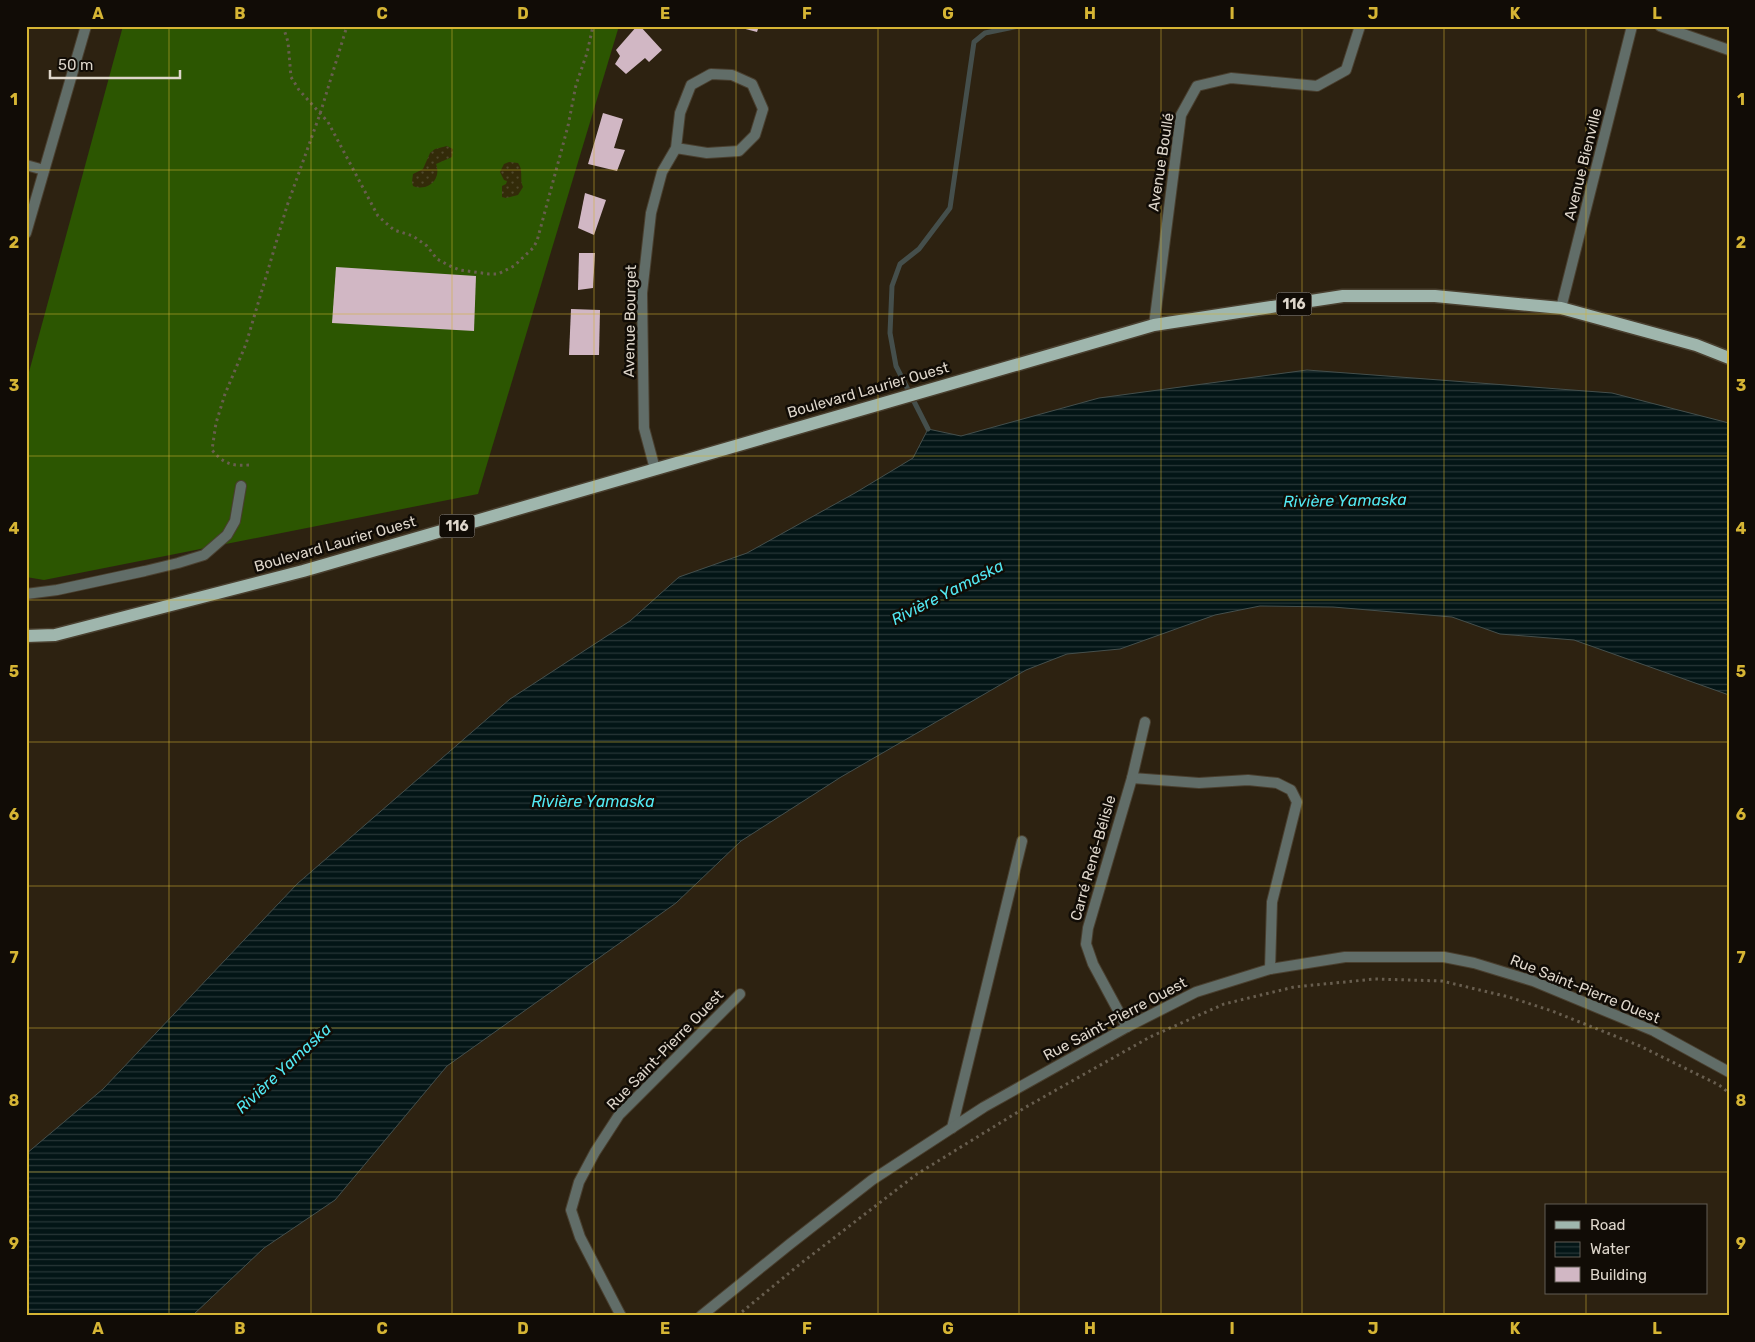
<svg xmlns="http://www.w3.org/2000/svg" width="1755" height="1342" viewBox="0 0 1755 1342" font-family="Rubik,sans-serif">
  <defs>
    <pattern id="sand-dots" width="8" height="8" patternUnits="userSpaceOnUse" patternTransform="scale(1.25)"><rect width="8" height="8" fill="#332b09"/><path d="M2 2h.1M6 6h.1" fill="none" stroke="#50492c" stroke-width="1.8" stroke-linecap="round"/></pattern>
    <pattern id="water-rules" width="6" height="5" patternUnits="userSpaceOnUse" patternTransform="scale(1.25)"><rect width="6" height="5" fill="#031516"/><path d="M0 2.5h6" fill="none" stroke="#273637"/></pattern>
  </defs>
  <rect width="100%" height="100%" fill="#2d2211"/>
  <!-- grass -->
  <path fill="#2c5601" d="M 123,26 L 619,26 L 478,494 L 44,580 L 26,577 L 26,383 Z"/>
  <!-- sand -->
  <g fill="url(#sand-dots)">
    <path d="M 447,146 L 453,149 L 452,157 L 436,164 C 442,179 428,192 413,186 L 412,182 L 413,174 L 423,169 L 430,153 L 435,149 Z"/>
    <path d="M 509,162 L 518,163 C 524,171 519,178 523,187 L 518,195 L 506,198 L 502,197 L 502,186 L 506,184 L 507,181 L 504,180 L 500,172 L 504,164 Z"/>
  </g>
  <!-- water -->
  <path fill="url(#water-rules)" stroke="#454f4c" d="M 1307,370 L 1612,393 L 1729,423 L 1729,695 L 1574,640 L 1500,634 L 1452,617 L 1333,607 L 1260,606 L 1215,615 L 1120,649 L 1067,654 L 1026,670 L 841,777 L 741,841 L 676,903 L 447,1066 L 335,1200 L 264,1248 L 192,1316 L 26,1316 L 26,1154 L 103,1089 L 297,884 L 510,699 L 630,621 L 679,577 L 747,553 L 855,493 L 913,458 L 928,429 L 961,436 L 1099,398 Z"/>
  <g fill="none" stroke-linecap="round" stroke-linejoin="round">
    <!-- stream -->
    <path stroke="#454f4c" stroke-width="5" d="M 928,429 L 896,366 L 890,333 L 892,286 L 900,264 L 919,249 L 950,208 L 974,42 L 985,33 L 1019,26"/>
  </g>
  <!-- building -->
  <g fill="#d1b7c4">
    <path d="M 637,26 L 640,26 L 662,50 L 649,62 L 645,58 L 626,74 L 615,64 L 620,56 L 616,50 Z"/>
    <path d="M 734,26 L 759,26 L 757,32 Z"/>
    <path d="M 603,113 L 623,119 L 614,148 L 625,150 L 617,171 L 588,164 Z"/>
    <path d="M 585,193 L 606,200 L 594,235 L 578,228 Z"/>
    <path d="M 579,253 L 595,253 L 593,288 L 578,290 Z"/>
    <path d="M 336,267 L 476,276 L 474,331 L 332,323 Z"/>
    <path d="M 571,309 L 600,310 L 599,355 L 569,355 Z"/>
  </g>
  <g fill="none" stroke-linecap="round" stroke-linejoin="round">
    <!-- service casing -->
    <g stroke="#493f2f" stroke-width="12">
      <path id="service" d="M 26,594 L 57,590 L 145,571 L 178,563 L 204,555 L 227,535 L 235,521 L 241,486"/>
    </g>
    <!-- minor casing -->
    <g stroke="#493f2f" stroke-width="12">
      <g id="minor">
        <path d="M 26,165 L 44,170"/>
        <path d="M 26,233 L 86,26"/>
        <path d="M 1154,325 L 1181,115 L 1197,86 L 1231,78 L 1317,86 L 1346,70 L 1360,26"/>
        <path d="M 655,469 L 644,428 L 642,293 L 651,213 L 662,172 L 676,148 L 680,113 L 691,85 L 711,74 L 732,75 L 752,84 L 763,109 L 755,135 L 739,151 L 707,153 L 676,148"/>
        <path d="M 1132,778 L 1199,783 L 1248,780 L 1277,783 L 1291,790 L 1297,802 L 1272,902 L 1270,969"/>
        <path d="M 1127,1027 L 1093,964 L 1086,944 L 1088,928 L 1132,778 L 1145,722"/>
        <path d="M 952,1128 L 1022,841"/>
        <path d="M 621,1316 L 580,1237 L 571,1210 L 579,1182 L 595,1152 L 619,1115 L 740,994"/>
      </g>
    </g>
    <!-- tertiary casing -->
    <g stroke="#493f2f" stroke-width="12">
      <g id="tertiary">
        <path d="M 1660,26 L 1729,50"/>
        <path d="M 1561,308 L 1632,26"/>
        <path d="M 701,1316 L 790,1244 L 872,1180 L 984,1107 L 1127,1027 L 1196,992 L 1270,969 L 1345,957 L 1444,957 L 1474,963 L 1533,981 L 1654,1031 L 1729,1072"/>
      </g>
    </g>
    <!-- primary casing -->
    <g stroke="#493f2f" stroke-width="15">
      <path id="primary" d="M 26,636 L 55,635 L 303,571 L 1154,325 L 1343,296 L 1435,296 L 1561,308 L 1696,345 L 1729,358"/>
    </g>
    <!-- path -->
    <g stroke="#685e4f" stroke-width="3" stroke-dasharray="2.5 4" stroke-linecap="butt">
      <path d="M 283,26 L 288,42 L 291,77 L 299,90 L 328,122 L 378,216 L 394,230 L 413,236 L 427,246 L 437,259 L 450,266 L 460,270 L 489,274 L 498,274 L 514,266 L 533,248 L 537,241 L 568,126 L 576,85 L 587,53 L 593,26"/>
      <path d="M 249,465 C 231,466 224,464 212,450 L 216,423 L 225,394 L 246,344 L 287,206 L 320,114 L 347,26"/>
      <path d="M 737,1316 L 800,1264 L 917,1174 L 1026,1107 L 1150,1037 L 1224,1004 L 1294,987 L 1375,979 L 1442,981 L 1509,997 L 1552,1011 L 1640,1046 L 1719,1085 L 1729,1093"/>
    </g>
    <!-- service -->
    <use href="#service" stroke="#616d68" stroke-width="10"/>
    <!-- minor -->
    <use href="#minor" stroke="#616d68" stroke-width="10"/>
    <!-- tertiary -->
    <use href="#tertiary" stroke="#616d68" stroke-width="10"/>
    <!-- primary -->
    <use href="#primary" stroke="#9fb6ad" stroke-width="12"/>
  </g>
  <!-- grid -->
  <path fill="none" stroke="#d6b534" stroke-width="1" stroke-opacity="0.55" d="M 169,26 L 169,1316M 311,26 L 311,1316M 452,26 L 452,1316M 594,26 L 594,1316M 736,26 L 736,1316M 878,26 L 878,1316M 1019,26 L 1019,1316M 1161,26 L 1161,1316M 1302,26 L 1302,1316M 1444,26 L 1444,1316M 1586,26 L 1586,1206M 26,170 L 1729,170M 26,314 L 1729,314M 26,456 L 1729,456M 26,600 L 1729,600M 26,742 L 1729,742M 26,886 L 1729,886M 26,1028 L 1729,1028M 26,1172 L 1729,1172M 1586,1293 L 1586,1316"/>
  <g text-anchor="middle" stroke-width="5" stroke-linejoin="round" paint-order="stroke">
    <!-- shield labels -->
    <g fill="#110c06" stroke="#a09990" stroke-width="1">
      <rect x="1276.5" y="292.5" width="35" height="23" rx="4"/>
      <rect x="439.5" y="514.5" width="35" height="23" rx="4"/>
    </g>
    <g font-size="14" font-weight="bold" fill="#ded6cb">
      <text x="1294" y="309">116</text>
      <text x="457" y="531">116</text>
    </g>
    <!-- street labels -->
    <g font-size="15" fill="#ded6cb" stroke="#110c06">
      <text transform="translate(1161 162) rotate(-81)" y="5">Avenue Boullé</text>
      <text transform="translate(1583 164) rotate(-76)" y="5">Avenue Bienville</text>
      <text transform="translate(630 321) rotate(-89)" y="5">Avenue Bourget</text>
      <text transform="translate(868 390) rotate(-16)" y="5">Boulevard Laurier Ouest</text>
      <text transform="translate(335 544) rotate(-16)" y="5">Boulevard Laurier Ouest</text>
      <text transform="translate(1093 858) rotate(-74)" y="5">Carré René-Bélisle</text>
      <text transform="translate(1585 989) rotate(22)" y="5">Rue Saint-Pierre Ouest</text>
      <text transform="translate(1115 1019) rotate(-28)" y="5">Rue Saint-Pierre Ouest</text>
      <text transform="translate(665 1050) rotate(-46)" y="5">Rue Saint-Pierre Ouest</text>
    </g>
    <!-- water labels -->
    <g font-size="16" font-style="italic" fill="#52e8f2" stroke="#110c06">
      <text transform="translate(1345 500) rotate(-1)" y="6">Rivière Yamaska</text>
      <text transform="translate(947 592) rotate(-27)" y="6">Rivière Yamaska</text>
      <text x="593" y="807">Rivière Yamaska</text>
      <text transform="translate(283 1068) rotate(-43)" y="6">Rivière Yamaska</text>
    </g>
  </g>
  <!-- border -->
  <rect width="1755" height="1342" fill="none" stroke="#110c06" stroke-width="55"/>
  <!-- legend -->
  <rect x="1545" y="1204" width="162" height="90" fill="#110c06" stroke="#635d55"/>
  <rect x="1555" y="1221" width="25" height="8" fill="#9fb6ad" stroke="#635d55"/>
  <text x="1590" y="1230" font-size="15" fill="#ded6cb">Road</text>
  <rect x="1555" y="1242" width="25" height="15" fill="url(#water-rules)" stroke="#635d55"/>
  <text x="1590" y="1254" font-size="15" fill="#ded6cb">Water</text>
  <rect x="1555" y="1267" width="25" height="15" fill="#d1b7c4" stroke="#635d55"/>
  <text x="1590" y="1280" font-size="15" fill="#ded6cb">Building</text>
  <!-- scale -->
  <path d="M50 70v8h130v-8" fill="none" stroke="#ded6cb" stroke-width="2.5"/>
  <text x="58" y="70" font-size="15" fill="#ded6cb" stroke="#110c06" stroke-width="4" paint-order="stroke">50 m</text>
  <rect x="28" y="28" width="1700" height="1286" fill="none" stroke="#d6b534" stroke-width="2"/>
  <g font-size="16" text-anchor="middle" font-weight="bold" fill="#d6b534">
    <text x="98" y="19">A</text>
    <text x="240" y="19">B</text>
    <text x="382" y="19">C</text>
    <text x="523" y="19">D</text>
    <text x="665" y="19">E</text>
    <text x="807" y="19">F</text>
    <text x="948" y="19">G</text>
    <text x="1090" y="19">H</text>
    <text x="1232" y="19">I</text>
    <text x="1373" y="19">J</text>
    <text x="1515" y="19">K</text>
    <text x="1657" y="19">L</text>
    <text x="14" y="105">1</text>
    <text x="1741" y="105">1</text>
    <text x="14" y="248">2</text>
    <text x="1741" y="248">2</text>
    <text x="14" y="391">3</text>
    <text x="1741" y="391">3</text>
    <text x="14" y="534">4</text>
    <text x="1741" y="534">4</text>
    <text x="14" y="677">5</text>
    <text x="1741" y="677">5</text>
    <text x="14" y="820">6</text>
    <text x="1741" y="820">6</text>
    <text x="14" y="963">7</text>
    <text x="1741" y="963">7</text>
    <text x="14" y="1106">8</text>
    <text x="1741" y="1106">8</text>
    <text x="14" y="1249">9</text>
    <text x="1741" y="1249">9</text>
    <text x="98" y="1334">A</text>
    <text x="240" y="1334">B</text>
    <text x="382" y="1334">C</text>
    <text x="523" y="1334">D</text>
    <text x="665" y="1334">E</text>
    <text x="807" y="1334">F</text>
    <text x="948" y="1334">G</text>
    <text x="1090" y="1334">H</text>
    <text x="1232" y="1334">I</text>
    <text x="1373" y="1334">J</text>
    <text x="1515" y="1334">K</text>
    <text x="1657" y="1334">L</text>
  </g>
</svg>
